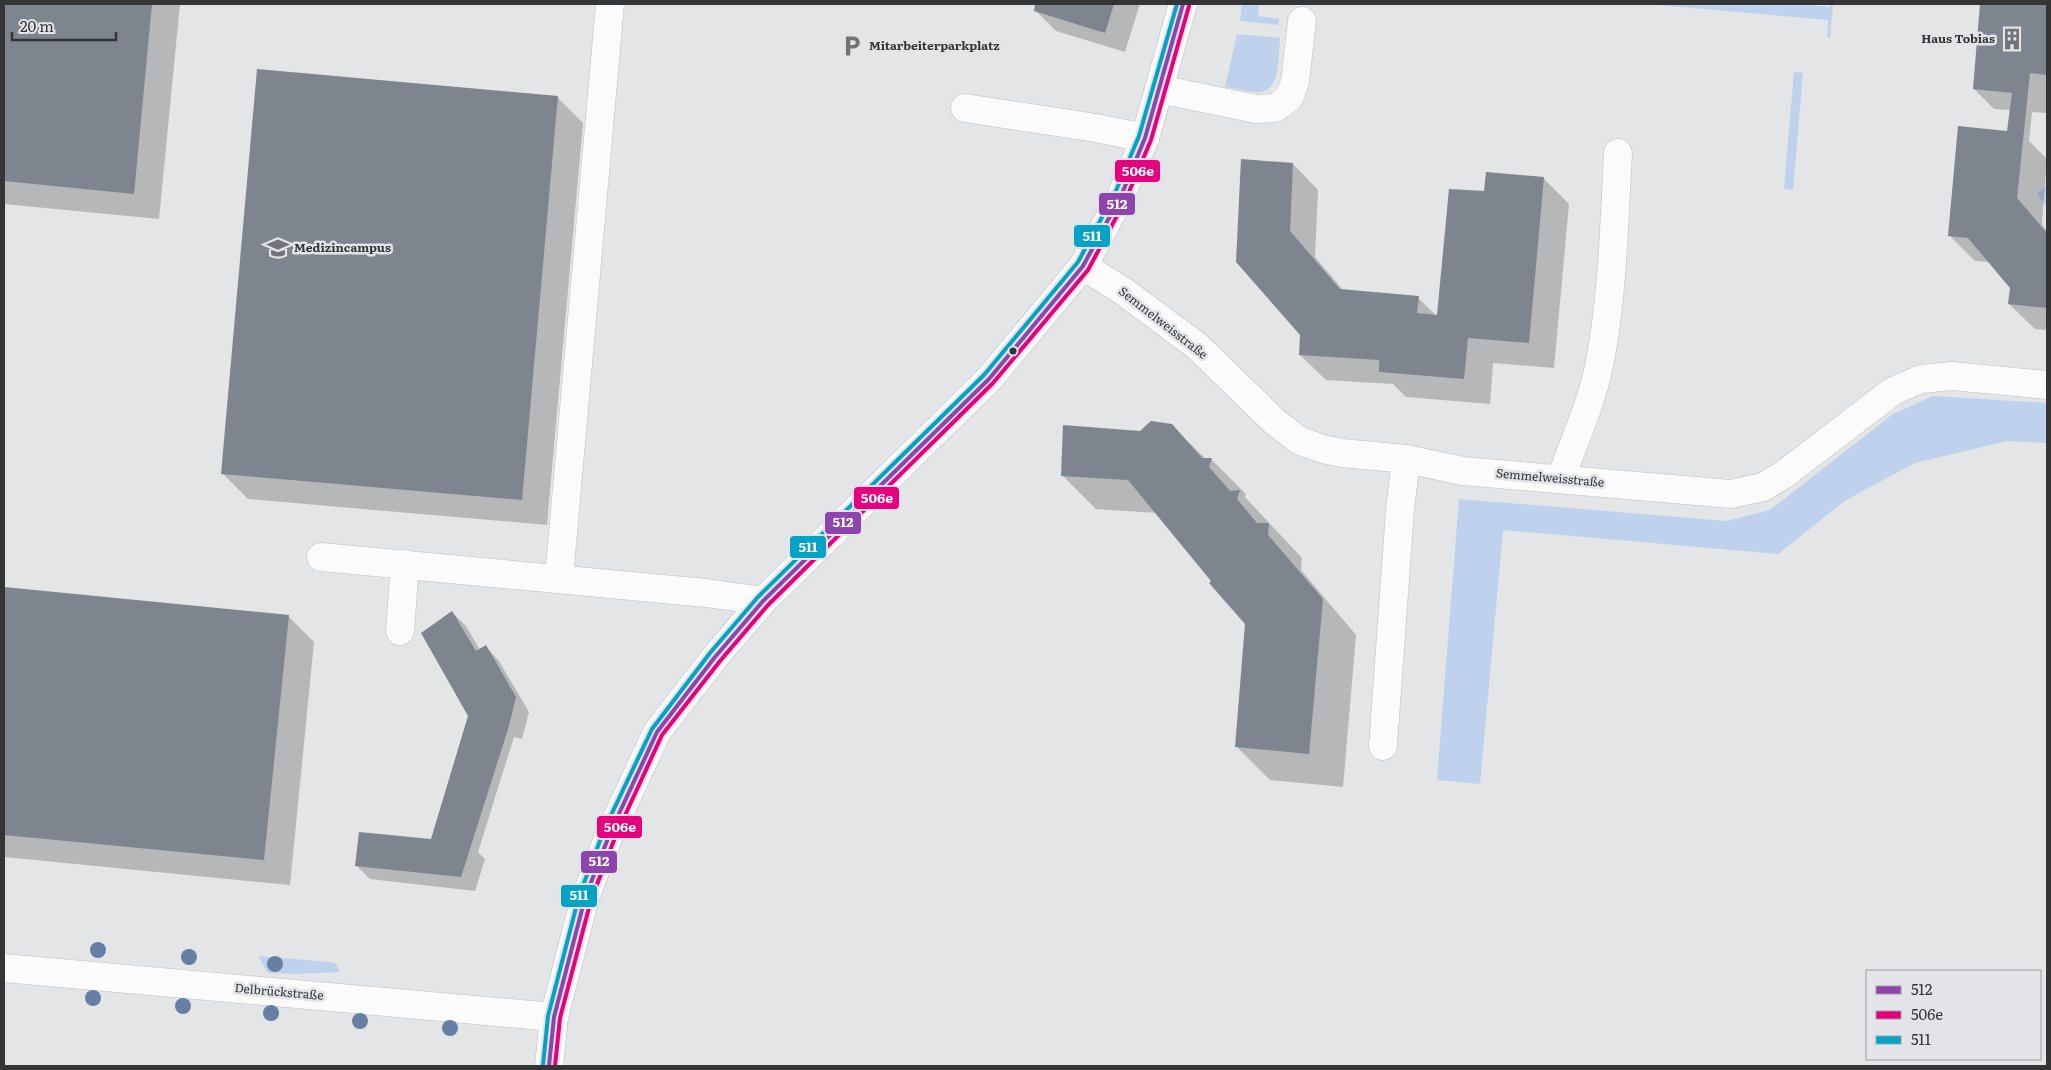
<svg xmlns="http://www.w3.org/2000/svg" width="2051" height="1070" viewBox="0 0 2051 1070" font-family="Literata,serif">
  <rect width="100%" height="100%" fill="#e3e5e7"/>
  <!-- green -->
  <g fill="#bed2ee">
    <path d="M 1242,4 L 1259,4 L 1258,16 L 1279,19 L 1278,25 L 1240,21 Z"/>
    <path d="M 1647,4 L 1795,4 L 1830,7 L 1830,4 L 1833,4 L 1830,38 L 1827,37 L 1828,20 Z"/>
    <path d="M 1237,34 L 1280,38 C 1278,54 1282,90 1260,92 C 1249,93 1236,88 1225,87 Z"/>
    <path d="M 1794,72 L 1803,73 L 1793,190 L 1784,189 Z"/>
    <path d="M 2047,185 L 2047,207 L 2037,194 Z"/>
    <path d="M 1933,396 L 2047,403 L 2047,443 L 2007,441 L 1915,463 L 1846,500 L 1778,554 L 1503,530 L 1480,784 L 1437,780 L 1459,499 L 1727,521 L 1770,510 L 1893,414 Z"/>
    <path d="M 258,956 L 330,962 L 335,963 L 340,972 L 295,974 L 268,973 Z"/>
  </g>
  <!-- shadow -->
  <g fill="#0003">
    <path d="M 4,4 L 180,4 L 159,219 L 4,204 Z"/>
    <path d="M 1036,4 L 1140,4 L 1125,52 L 1056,31 L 1036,11 Z"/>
    <path d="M 1981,4 L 2047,4 L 2047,107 L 2046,113 L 2032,112 L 2029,141 L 2047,159 L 2042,224 L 2047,231 L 2047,330 L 2035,329 L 2009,304 L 2011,288 L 1990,262 L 1975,261 L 1950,236 L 2011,133 L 2011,110 L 1994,109 L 1974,89 Z"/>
    <path d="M 557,97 L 583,123 L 547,525 L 248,499 L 222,473 Z"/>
    <path d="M 1293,164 L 1318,190 L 1315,257 L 1343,290 L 1418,298 L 1438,317 L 1485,193 L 1543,178 L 1569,204 L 1554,368 L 1493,363 L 1490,404 L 1406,397 L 1393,384 L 1326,380 L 1300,355 L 1301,335 L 1238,261 Z"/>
    <path d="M 1171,425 L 1206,459 L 1212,460 L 1246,494 L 1245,497 L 1302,558 L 1301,570 L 1356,635 L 1343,787 L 1270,780 L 1236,746 L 1246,624 L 1157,513 L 1096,509 L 1062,475 L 1141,432 Z"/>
    <path d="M 4,588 L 288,616 L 314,642 L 290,885 L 4,857 Z"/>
    <path d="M 452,612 L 466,626 L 480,650 L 486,647 L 499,661 L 529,712 L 522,739 L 514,737 L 478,852 L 485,859 L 475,891 L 370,879 L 356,865 L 435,842 L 469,715 Z"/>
  </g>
  <!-- building -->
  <g fill="#7e858e">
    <path d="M 4,4 L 152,4 L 134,194 L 4,181 Z"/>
    <path d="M 1035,4 L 1114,4 L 1105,33 L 1034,11 Z"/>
    <path d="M 1980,4 L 2047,4 L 2047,75 L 2030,73 L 2017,198 L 2047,233 L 2047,308 L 2008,304 L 2010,288 L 1968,238 L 1948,236 L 1958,126 L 2007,131 L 2012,93 L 1973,89 Z"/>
    <path d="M 257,69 L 558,96 L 522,500 L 221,474 Z"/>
    <path d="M 1241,159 L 1293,163 L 1290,231 L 1340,289 L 1419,296 L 1417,313 L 1437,315 L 1449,189 L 1484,191 L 1486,172 L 1544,177 L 1529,343 L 1468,338 L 1464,379 L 1379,372 L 1379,360 L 1299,355 L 1300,335 L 1236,262 Z"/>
    <path d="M 1151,421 L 1172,424 L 1202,458 L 1212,458 L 1209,467 L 1230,491 L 1240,490 L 1237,499 L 1257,523 L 1269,523 L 1268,535 L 1323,599 L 1309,754 L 1235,747 L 1245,624 L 1209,583 L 1211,581 L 1128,480 L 1061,476 L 1063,425 L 1140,431 Z"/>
    <path d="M 4,587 L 289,615 L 264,860 L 4,835 Z"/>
    <path d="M 452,611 L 476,651 L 486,645 L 516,697 L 509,726 L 461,877 L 355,866 L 359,832 L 431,839 L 468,716 L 421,633 Z"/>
  </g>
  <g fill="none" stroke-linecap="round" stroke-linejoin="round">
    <!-- minor casing -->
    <g stroke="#bdbec0" stroke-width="29">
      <g id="minor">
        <path d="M 1159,89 L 1256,109 L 1275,108 L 1289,98 L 1295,82 L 1302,21"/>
        <path d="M 965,108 L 1096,128 L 1145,138"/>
        <path d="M 1083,266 L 1123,291 L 1197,346 L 1274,421 L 1300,441 L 1323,449 L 1342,453 L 1406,459 L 1463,471 L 1731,494 L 1763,487 L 1783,475 L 1893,391 L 1921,379 L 1952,376 L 2047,385"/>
        <path d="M 1561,478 C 1574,441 1591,405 1599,366 C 1613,296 1614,224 1618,153"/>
        <path d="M 321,557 L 706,593 L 763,601"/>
        <path d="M 559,578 L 610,4"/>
        <path d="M 400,631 L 405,564"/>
        <path d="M 1383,746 L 1400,510 L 1406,459"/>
        <path d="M 4,968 L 554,1017"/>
        <path d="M 549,1066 L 554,1017 L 585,898 L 610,833 L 657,732 L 715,657 L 763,601 L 989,379 L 1083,266 L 1121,196 L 1145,138 L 1183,4"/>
      </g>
    </g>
    <!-- minor -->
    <use href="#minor" stroke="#fbfbfb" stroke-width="28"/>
    <!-- bus-1 casing -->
    <g stroke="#e2e4e8" stroke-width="8">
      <path id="bus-1" d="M 549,1066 L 554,1017 L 585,898 L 610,833 L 657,732 L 715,657 L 763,601 L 989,379 L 1083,266 L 1121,196 L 1145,138 L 1183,4"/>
    </g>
    <!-- bus-2 casing -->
    <g stroke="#e2e4e8" stroke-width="8">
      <path id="bus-2" d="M 555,1066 L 560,1018 L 591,900 L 616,835 L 662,735 L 720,661 L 768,605 L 993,383 L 1088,270 L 1126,199 L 1151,140 L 1189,6"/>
    </g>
    <!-- bus-3 casing -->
    <g stroke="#e2e4e8" stroke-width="8">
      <path id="bus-3" d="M 543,1065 L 548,1016 L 579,896 L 604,830 L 652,729 L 710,653 L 758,597 L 984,375 L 1078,262 L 1115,193 L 1139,136 L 1177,4"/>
    </g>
    <!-- bus-1 -->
    <use href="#bus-1" stroke="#8e44ad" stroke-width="4"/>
    <!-- bus-2 -->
    <use href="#bus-2" stroke="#e5007d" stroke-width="4"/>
    <!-- bus-3 -->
    <use href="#bus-3" stroke="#03a3c6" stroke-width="4"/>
  </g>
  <!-- trees -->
  <g fill="#6680a3">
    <circle cx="98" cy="950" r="8"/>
    <circle cx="189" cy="957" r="8"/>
    <circle cx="275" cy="964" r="8"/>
    <circle cx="93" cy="998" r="8"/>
    <circle cx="183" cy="1006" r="8"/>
    <circle cx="271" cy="1013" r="8"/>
    <circle cx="360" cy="1021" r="8"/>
    <circle cx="450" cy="1028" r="8"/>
  </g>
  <!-- icons -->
  <defs>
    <g id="building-bare" transform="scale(1.725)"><path d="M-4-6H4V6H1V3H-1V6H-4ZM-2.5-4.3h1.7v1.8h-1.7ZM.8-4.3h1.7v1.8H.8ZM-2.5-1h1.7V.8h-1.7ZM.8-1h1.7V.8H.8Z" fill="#717374" stroke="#e2e4e8" stroke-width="2.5" paint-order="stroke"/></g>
    <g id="parking-bare" transform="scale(1.725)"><path d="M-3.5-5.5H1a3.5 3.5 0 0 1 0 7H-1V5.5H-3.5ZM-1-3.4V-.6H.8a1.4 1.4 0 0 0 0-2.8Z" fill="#717374" stroke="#e2e4e8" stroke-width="2.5" paint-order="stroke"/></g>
    <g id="university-bare" transform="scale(1.725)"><path d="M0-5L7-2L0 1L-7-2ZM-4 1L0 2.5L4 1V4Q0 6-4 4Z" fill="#717374" stroke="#e2e4e8" stroke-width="2.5" paint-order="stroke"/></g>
  </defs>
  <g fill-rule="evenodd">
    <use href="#building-bare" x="2012" y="39"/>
    <use href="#parking-bare" x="852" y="46"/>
    <use href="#university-bare" x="278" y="248"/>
  </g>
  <!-- markers -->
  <circle fill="#343536" stroke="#e2e4e8" stroke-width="2" cx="1013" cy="351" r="4.5"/>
  <g text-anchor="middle" stroke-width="5" stroke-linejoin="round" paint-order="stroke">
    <!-- poi labels -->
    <g font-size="12" font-weight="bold" fill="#343536" stroke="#e2e4e8" text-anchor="start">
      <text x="1995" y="43" text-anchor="end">Haus Tobias</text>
      <text x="869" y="50">Mitarbeiterparkplatz</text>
      <text x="294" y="252">Medizincampus</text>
    </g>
    <!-- street labels -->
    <g font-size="12" fill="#343536" stroke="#e2e4e8">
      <text transform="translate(1163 323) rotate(38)" y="4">Semmelweisstraße</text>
      <text transform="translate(1550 478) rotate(5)" y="4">Semmelweisstraße</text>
      <text transform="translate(279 992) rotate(5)" y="4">Delbrückstraße</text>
    </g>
  </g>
  <g stroke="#e2e4e8" stroke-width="2">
    <rect x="1114" y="159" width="47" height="24" rx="5" fill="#e5007d"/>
    <rect x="1098" y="192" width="38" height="24" rx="5" fill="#8e44ad"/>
    <rect x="1073" y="224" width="38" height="24" rx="5" fill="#03a3c6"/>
    <rect x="853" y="486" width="47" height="24" rx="5" fill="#e5007d"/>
    <rect x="824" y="511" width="38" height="24" rx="5" fill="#8e44ad"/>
    <rect x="789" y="535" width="38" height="24" rx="5" fill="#03a3c6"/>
    <rect x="596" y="815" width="47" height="24" rx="5" fill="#e5007d"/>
    <rect x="580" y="850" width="38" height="24" rx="5" fill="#8e44ad"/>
    <rect x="560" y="884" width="38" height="24" rx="5" fill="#03a3c6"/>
  </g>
  <g font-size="14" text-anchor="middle" font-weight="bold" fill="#fff">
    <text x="1138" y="176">506e</text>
    <text x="1117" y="209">512</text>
    <text x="1092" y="241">511</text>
    <text x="877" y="503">506e</text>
    <text x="843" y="527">512</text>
    <text x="808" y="552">511</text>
    <text x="620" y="832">506e</text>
    <text x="599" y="866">512</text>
    <text x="579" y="900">511</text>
  </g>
  <!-- border -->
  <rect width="2051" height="1070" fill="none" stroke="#343536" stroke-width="10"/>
  <!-- legend -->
  <rect x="1866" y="970" width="175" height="90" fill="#e2e4e8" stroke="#9c9ea1"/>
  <rect x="1876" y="986" width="25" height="8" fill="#8e44ad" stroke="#9c9ea1"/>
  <text x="1911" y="995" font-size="15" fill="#343536">512</text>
  <rect x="1876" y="1011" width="25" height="8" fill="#e5007d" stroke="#9c9ea1"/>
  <text x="1911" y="1020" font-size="15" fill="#343536">506e</text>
  <rect x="1876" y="1036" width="25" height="8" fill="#03a3c6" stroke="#9c9ea1"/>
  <text x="1911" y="1045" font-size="15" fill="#343536">511</text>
  <!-- scale -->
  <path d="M12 32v8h104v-8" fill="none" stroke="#343536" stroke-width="2.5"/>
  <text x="20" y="32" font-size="15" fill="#343536" stroke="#e2e4e8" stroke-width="4" paint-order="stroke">20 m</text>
</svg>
